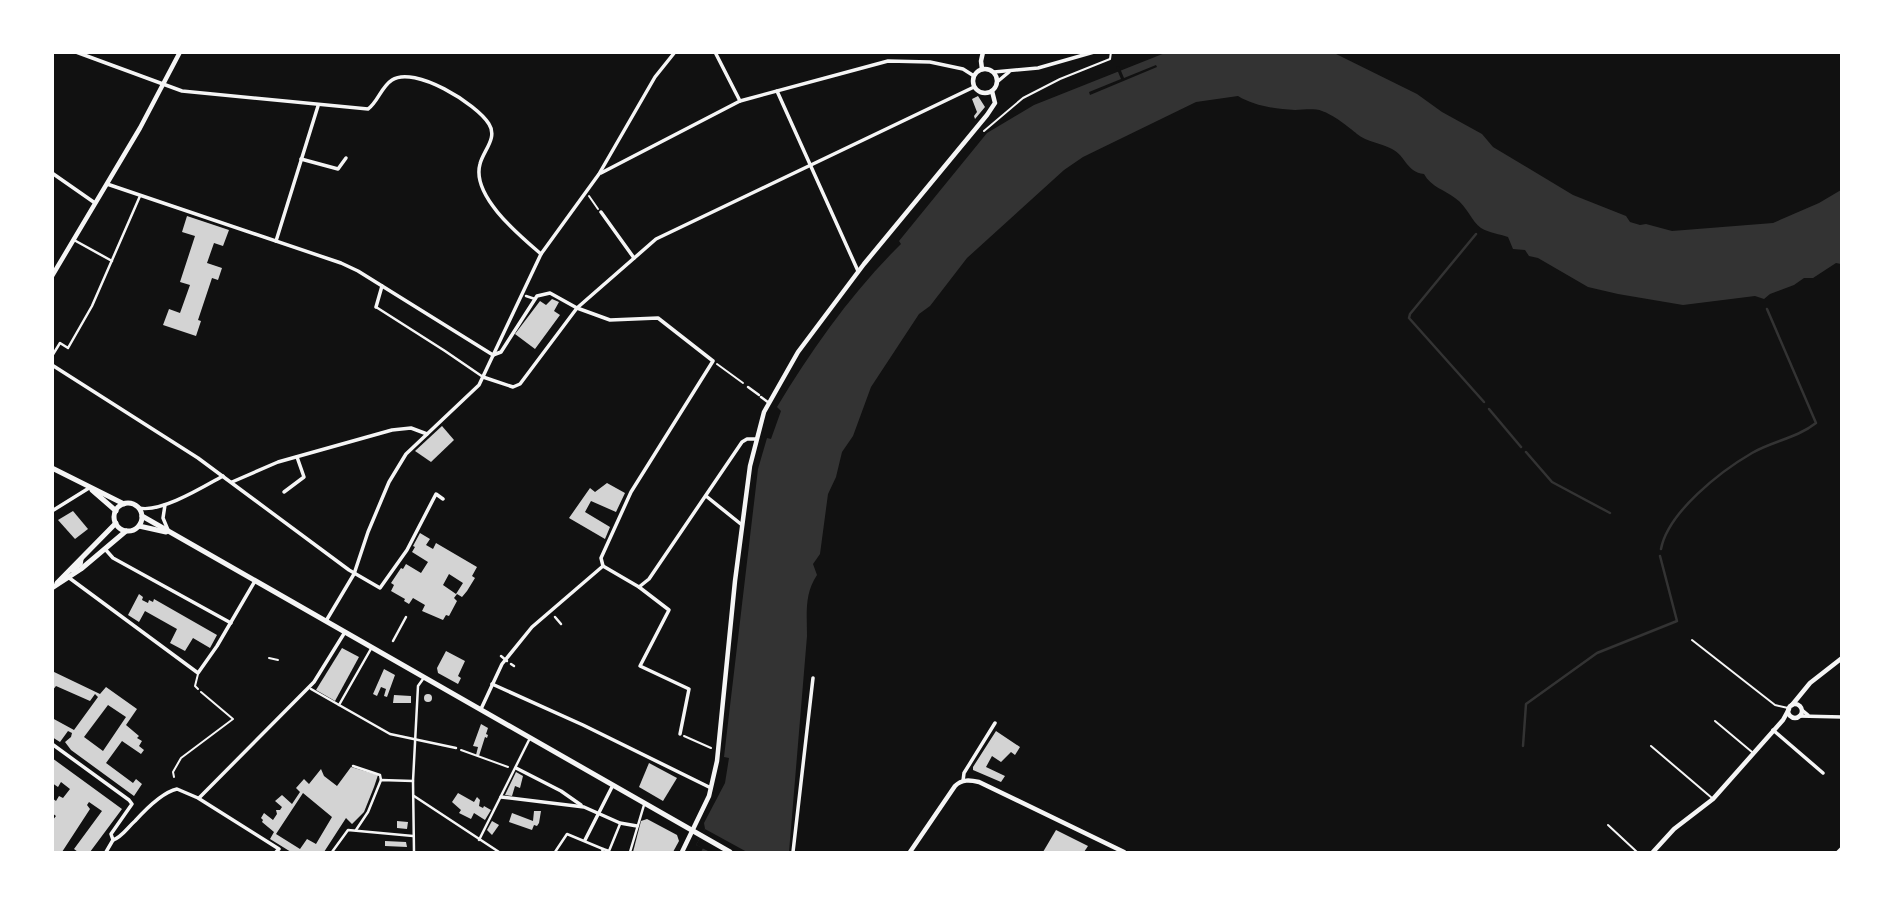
<svg xmlns="http://www.w3.org/2000/svg" width="1894" height="905" viewBox="0 0 1894 905" font-family="'Zilla Slab',serif">
  <rect width="100%" height="100%" fill="#111"/>
  <!-- water -->
  <path fill="#333" d="M 1165,53 L 1334,53 L 1417,94 L 1442,112 L 1482,134 L 1493,147 L 1573,195 L 1626,216 L 1630,222 L 1640,225 L 1646,224 L 1672,231 L 1773,223 L 1819,203 L 1841,190 L 1841,264 L 1836,263 L 1813,278 L 1804,278 L 1794,285 L 1770,294 L 1764,299 L 1755,296 L 1683,305 L 1618,294 L 1588,287 L 1538,258 L 1529,256 L 1525,250 L 1513,249 L 1508,237 C 1500,234 1489,233 1481,228 C 1472,222 1467,206 1455,198 C 1445,190 1431,187 1424,174 C 1406,172 1406,156 1392,149 C 1381,143 1367,142 1357,134 C 1349,127 1332,114 1322,111 C 1314,108 1303,110 1295,110 C 1276,109 1254,106 1238,96 L 1196,102 L 1083,157 L 1064,170 L 967,258 L 930,306 L 919,314 L 871,387 L 853,436 L 842,452 L 836,477 L 828,494 L 820,554 L 813,564 L 817,575 C 804,594 807,615 807,636 L 789,852 L 701,852 L 703,848 L 696,845 L 705,829 L 704,823 L 725,783 L 729,758 L 724,757 L 758,469 L 767,438 L 771,439 L 781,411 L 777,407 C 812,349 852,292 901,244 L 899,241 L 987,133 L 1034,105 Z"/>
  <!-- pier -->
  <g fill="#111">
    <path d="M 1156,65 L 1157,67 L 1090,95 L 1089,92 L 1121,79 L 1116,67 L 1119,66 L 1124,78 Z"/>
    <path d="M 705,829 L 747,852 L 710,852 L 696,845 Z"/>
  </g>
  <g fill="none" stroke-linecap="round" stroke-linejoin="round">
    <!-- stream -->
    <g stroke="#333" stroke-width="2.5">
      <path d="M 1476,234 L 1410,314 L 1409,318 L 1484,402"/>
      <path d="M 1489,409 L 1521,447"/>
      <path d="M 1526,452 L 1552,482 L 1610,513"/>
      <path d="M 1661,549 C 1668,512 1721,471 1752,453 C 1773,441 1797,438 1816,423 L 1767,309"/>
      <path d="M 1523,746 L 1526,704 L 1597,653 L 1677,621 L 1660,556"/>
    </g>
  </g>
  <!-- building -->
  <g fill="#d3d3d3" fill-rule="evenodd">
    <path d="M 978,96 L 985,107 L 975,119 L 974,116 L 977,112 L 972,99 Z"/>
    <path d="M 187,216 L 229,230 L 223,246 L 214,243 L 207,263 L 222,268 L 218,280 L 212,278 L 198,320 L 201,321 L 196,336 L 163,325 L 169,309 L 180,313 L 190,285 L 180,282 L 195,236 L 182,232 Z"/>
    <path d="M 552,299 L 559,302 L 554,311 L 560,315 L 535,349 L 515,334 L 540,301 L 546,305 Z"/>
    <path d="M 442,426 L 454,440 L 431,462 L 415,451 Z"/>
    <path d="M 607,483 L 625,493 L 616,512 L 591,501 L 585,512 L 610,527 L 605,539 L 569,518 L 590,488 L 595,492 Z"/>
    <path d="M 73,511 L 88,529 L 75,539 L 58,520 Z"/>
    <path d="M 420,533 L 430,539 L 426,545 L 433,549 L 436,543 L 477,567 L 472,576 L 475,578 L 467,591 L 462,597 L 457,594 L 454,598 L 457,601 L 449,616 L 446,615 L 443,620 L 422,611 L 425,605 L 413,598 L 409,604 L 404,601 L 405,599 L 391,591 L 394,585 L 391,583 L 401,568 L 403,569 L 406,564 L 421,573 L 428,562 L 412,552 L 415,547 L 413,546 ZM 449,574 L 463,583 L 456,594 L 443,585 Z"/>
    <path d="M 139,594 L 143,597 L 142,600 L 148,603 L 149,600 L 153,602 L 154,599 L 217,635 L 210,648 L 193,638 L 185,651 L 170,643 L 177,629 L 145,611 L 139,622 L 128,615 Z"/>
    <path d="M 342,648 L 359,657 L 335,701 L 316,690 Z"/>
    <path d="M 446,651 L 465,661 L 458,676 L 461,678 L 458,684 L 438,673 L 437,668 Z"/>
    <path d="M 384,669 L 395,675 L 387,697 L 384,696 L 386,689 L 381,687 L 377,696 L 373,694 Z"/>
    <path d="M 52,671 L 100,694 L 106,687 L 137,709 L 126,725 L 139,736 L 137,738 L 142,741 L 139,746 L 144,750 L 141,754 L 122,741 L 106,763 L 133,783 L 136,779 L 142,784 L 134,796 L 71,750 L 65,742 L 71,737 L 72,733 L 68,731 L 60,742 L 52,737 L 52,718 L 74,730 L 98,697 L 95,694 L 90,701 L 56,686 L 52,691 ZM 108,705 L 126,717 L 103,751 L 84,737 Z"/>
    <circle cx="428" cy="698" r="4"/>
    <path d="M 394,695 L 411,696 L 411,703 L 393,703 Z"/>
    <path d="M 481,724 L 488,728 L 486,734 L 488,735 L 487,738 L 485,737 L 479,756 L 476,755 L 478,747 L 473,746 Z"/>
    <path d="M 996,731 L 1020,747 L 1015,755 L 1011,752 L 1001,762 L 992,756 L 986,767 L 1005,776 L 1001,782 L 973,770 L 973,767 Z"/>
    <path d="M 52,758 L 122,809 L 90,852 L 78,852 L 74,849 L 102,811 L 89,802 L 87,805 L 90,809 L 62,852 L 52,852 L 52,821 L 56,816 L 52,813 L 52,798 L 56,801 L 59,796 L 63,798 L 70,789 L 61,782 L 58,787 L 52,783 Z"/>
    <path d="M 649,763 L 677,778 L 663,801 L 639,787 Z"/>
    <path d="M 351,767 L 378,775 L 374,787 L 364,812 L 352,824 L 346,818 L 324,852 L 291,852 L 270,839 L 274,832 L 262,822 L 263,820 L 261,818 L 264,813 L 273,820 L 277,814 L 276,810 L 280,810 L 282,807 L 275,801 L 282,795 L 292,804 L 300,792 L 296,788 L 304,779 L 309,784 L 321,769 L 324,776 L 337,786 ZM 303,793 L 332,817 L 316,844 L 307,839 L 300,849 L 276,834 Z"/>
    <path d="M 516,772 L 523,776 L 520,788 L 515,786 L 512,796 L 505,795 Z"/>
    <path d="M 458,793 L 474,802 L 477,797 L 480,800 L 479,806 L 483,808 L 484,806 L 491,810 L 485,820 L 474,813 L 471,819 L 459,813 L 461,810 L 452,802 Z"/>
    <path d="M 534,811 L 541,811 L 539,823 L 537,826 L 534,825 L 532,830 L 509,822 L 512,813 L 533,821 Z"/>
    <path d="M 647,819 L 677,835 L 679,841 L 673,852 L 633,852 L 641,821 Z"/>
    <path d="M 397,821 L 408,822 L 407,829 L 397,828 Z"/>
    <path d="M 492,821 L 499,825 L 492,835 L 487,830 Z"/>
    <path d="M 1056,830 L 1088,846 L 1084,852 L 1043,852 Z"/>
    <path d="M 385,841 L 406,842 L 407,847 L 385,846 Z"/>
  </g>
  <g fill="none" stroke-linecap="round" stroke-linejoin="round">
    <!-- path -->
    <g stroke="#f5f5f5" stroke-width="2">
      <path d="M 984,131 L 1023,98 L 1060,79 L 1110,59 L 1111,52"/>
      <path d="M 589,196 L 598,209"/>
      <path d="M 717,364 L 743,383"/>
      <path d="M 269,658 L 278,660"/>
      <path d="M 684,736 L 711,748"/>
      <path d="M 461,750 L 508,767"/>
      <path d="M 174,777 L 173,772 L 181,758 L 233,719 L 201,692"/>
    </g>
    <!-- service -->
    <g stroke="#f5f5f5" stroke-width="2">
      <path d="M 1692,640 L 1775,705 L 1788,708"/>
      <path d="M 198,689 L 195,686 L 198,674"/>
      <path d="M 1715,721 L 1752,752"/>
      <path d="M 1651,746 L 1712,798"/>
      <path d="M 1608,825 L 1637,852"/>
    </g>
    <!-- pedestrian -->
    <g stroke="#f5f5f5" stroke-width="2.5">
      <path d="M 74,240 L 112,261"/>
      <path d="M 526,296 L 535,299"/>
      <path d="M 376,307 L 445,351 L 483,377"/>
      <path d="M 52,356 L 60,343 L 68,348 L 92,306 L 140,196"/>
      <path d="M 748,387 L 759,395"/>
      <path d="M 761,397 L 769,403"/>
      <path d="M 555,617 L 561,624"/>
      <path d="M 393,641 L 406,617"/>
      <path d="M 501,656 L 507,661"/>
      <path d="M 511,664 L 514,666"/>
      <path d="M 311,689 L 390,734 L 456,748"/>
      <path d="M 339,705 L 372,647"/>
      <path d="M 353,766 L 380,775 L 381,780"/>
      <path d="M 414,796 L 499,852"/>
      <path d="M 356,830 L 368,812 L 381,780 L 413,781"/>
      <path d="M 479,840 L 529,740"/>
      <path d="M 332,852 L 348,830 L 413,836"/>
      <path d="M 414,852 L 413,781 L 418,686 L 423,679"/>
      <path d="M 555,852 L 567,834 L 603,849"/>
      <path d="M 602,852 L 603,849 L 609,851 L 620,824"/>
      <path d="M 630,852 L 644,805"/>
    </g>
    <!-- minor -->
    <g stroke="#f5f5f5" stroke-width="3.5">
      <path d="M 76,52 L 182,91 L 368,109 C 378,102 381,87 392,80 C 414,65 477,104 489,124 C 498,138 483,151 480,164 C 471,196 520,236 541,254"/>
      <path d="M 715,52 L 740,101"/>
      <path d="M 994,72 L 1038,68 L 1094,52"/>
      <path d="M 997,82 L 1009,72"/>
      <path d="M 777,91 L 858,271"/>
      <path d="M 301,159 L 338,169 L 346,158"/>
      <path d="M 52,173 L 95,203"/>
      <path d="M 601,173 L 740,101 L 888,61 L 930,62 L 963,69 L 974,76"/>
      <path d="M 107,184 L 341,263 L 358,271 L 493,355"/>
      <path d="M 601,212 L 634,258"/>
      <path d="M 276,241 L 318,106"/>
      <path d="M 376,307 L 382,286"/>
      <path d="M 493,355 L 501,352 L 537,296 L 550,293 L 577,308 L 610,320 L 658,318 L 713,361 L 631,492 L 601,558 L 603,566"/>
      <path d="M 52,365 L 198,458 L 349,570 L 380,588 L 407,550 L 436,494 L 443,499"/>
      <path d="M 483,377 L 513,387 L 520,384 L 577,308 L 656,239 L 974,87"/>
      <path d="M 232,482 L 278,462 L 392,430 L 411,428 L 427,434"/>
      <path d="M 284,492 L 304,477 L 297,457"/>
      <path d="M 706,496 L 742,525"/>
      <path d="M 165,505 L 163,518 L 168,530"/>
      <path d="M 139,508 C 161,513 203,487 223,476"/>
      <path d="M 52,511 L 89,488"/>
      <path d="M 105,549 L 113,558 L 231,623"/>
      <path d="M 72,571 L 81,564 L 82,558"/>
      <path d="M 68,577 L 198,673 L 217,646 L 255,581"/>
      <path d="M 639,587 L 669,610 L 640,666 L 689,689 L 680,734"/>
      <path d="M 326,621 L 354,574 L 368,532 L 389,482 L 406,454 L 479,385 L 541,254 L 599,174 L 655,77 L 675,52"/>
      <path d="M 492,684 L 583,725 L 711,788"/>
      <path d="M 481,709 L 502,664 L 532,627 L 603,566 L 639,587 L 649,579 L 742,442 L 747,439 L 756,439"/>
      <path d="M 1802,710 L 1808,715"/>
      <path d="M 1799,716 L 1842,717"/>
      <path d="M 1773,730 L 1823,773"/>
      <path d="M 52,744 L 129,800 L 132,804 L 111,834 L 113,840 C 122,837 127,828 135,821 C 145,810 163,792 177,789 L 198,798 L 279,849 L 276,852"/>
      <path d="M 516,768 L 561,791 L 581,805"/>
      <path d="M 963,781 L 964,773 L 995,723"/>
      <path d="M 501,797 L 584,807 L 620,823 L 637,826"/>
      <path d="M 199,798 L 314,682 L 345,632"/>
      <path d="M 585,840 L 613,785"/>
      <path d="M 106,852 L 113,840"/>
      <path d="M 793,852 L 813,678"/>
      <path d="M 1838,852 L 1842,848"/>
    </g>
    <!-- tertiary -->
    <g stroke="#f5f5f5" stroke-width="4.5">
      <circle cx="985" cy="81" r="12"/>
      <path d="M 982,69 L 981,61 L 983,52"/>
      <path d="M 52,276 L 140,128 L 180,52"/>
      <circle cx="1795" cy="711" r="7"/>
      <path d="M 1792,705 L 1810,683 L 1842,658"/>
      <path d="M 682,852 L 709,796 L 717,761 L 735,581 L 750,466 L 764,412 L 798,352 L 864,264 L 987,115 L 995,103 L 992,91"/>
      <path d="M 910,852 L 955,786 C 962,779 970,780 979,782 L 1124,852"/>
      <path d="M 1653,852 L 1674,829 L 1713,799 L 1783,720 L 1789,709"/>
    </g>
    <!-- secondary -->
    <g stroke="#f5f5f5" stroke-width="5">
      <path d="M 52,468 L 124,504"/>
      <path d="M 92,490 L 116,511"/>
      <circle cx="128" cy="517" r="14"/>
      <path d="M 142,516 L 730,852"/>
      <path d="M 139,526 L 166,532"/>
      <path d="M 57,583 L 116,523"/>
      <path d="M 52,588 L 81,569 L 126,531"/>
    </g>
  </g>
  <!-- border -->
  <rect width="1894" height="905" fill="none" stroke="#ffffff" stroke-width="108"/>
</svg>
